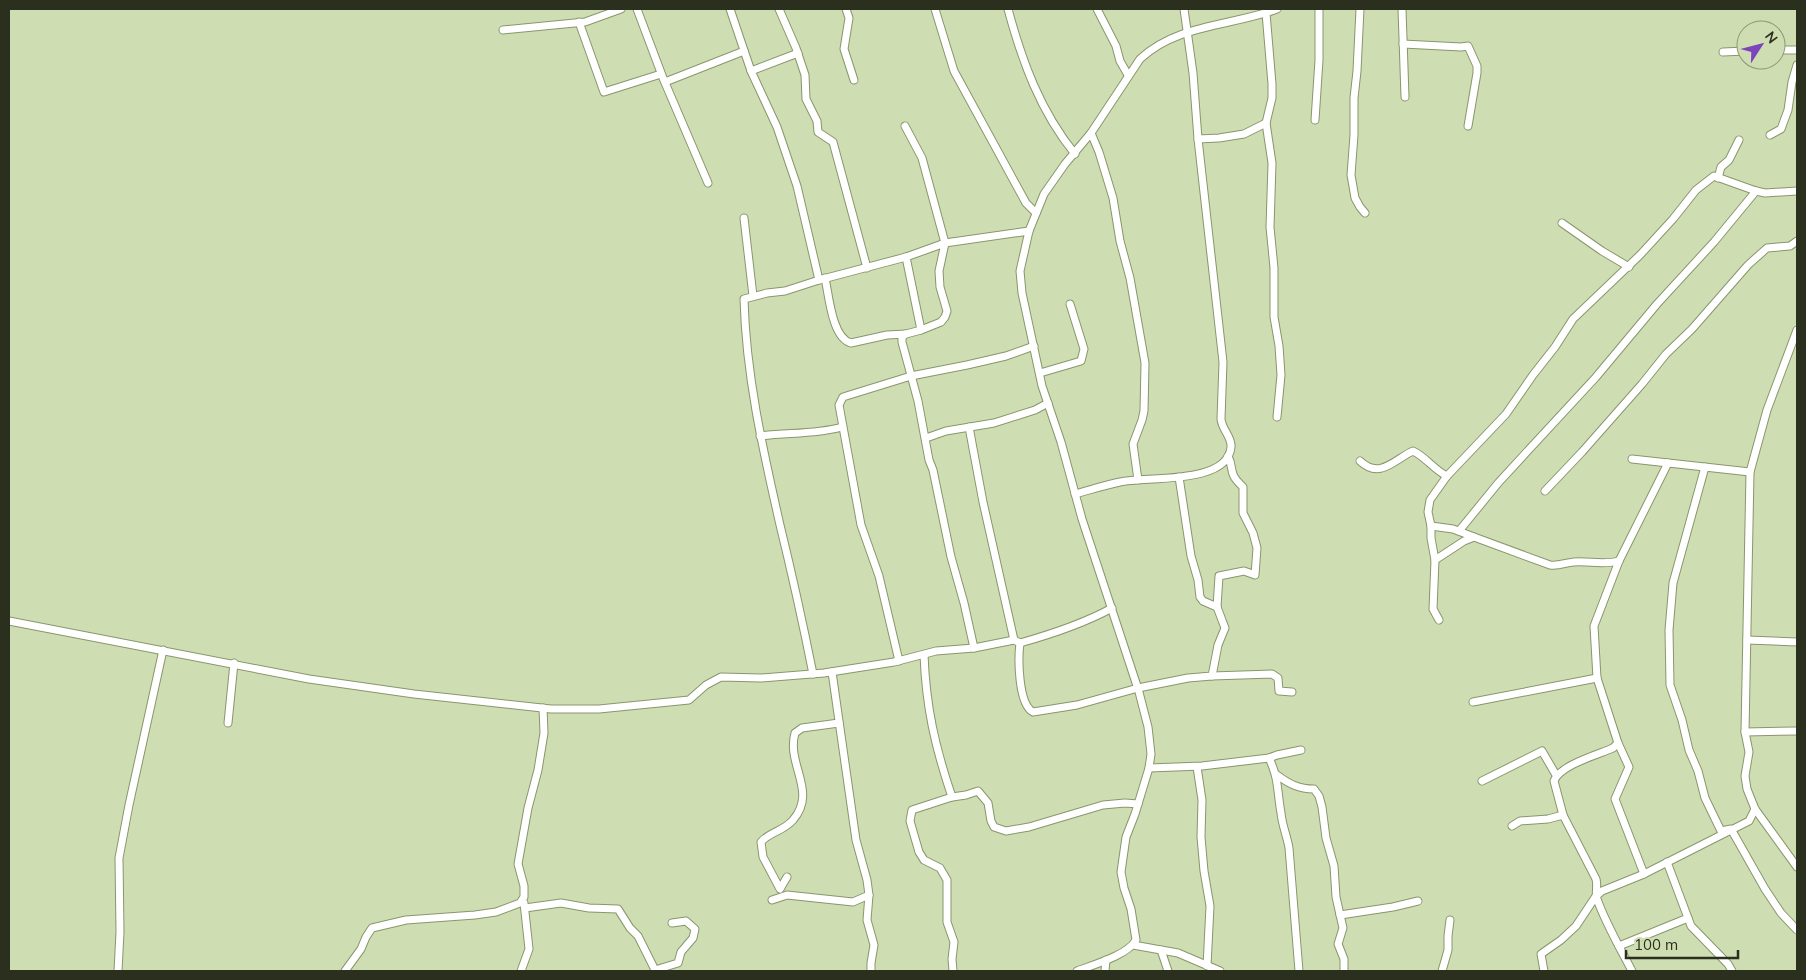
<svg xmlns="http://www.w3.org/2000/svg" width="1806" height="980" viewBox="0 0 1806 980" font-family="Mulish,sans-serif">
  <rect width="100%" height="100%" fill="#cfdeb2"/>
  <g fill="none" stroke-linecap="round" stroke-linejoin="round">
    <!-- street casing -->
    <g stroke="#89966c" stroke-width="9">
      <g id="street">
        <path d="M 637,9 L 663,78 L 708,183"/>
        <path d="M 730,9 L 751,71 L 798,53"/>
        <path d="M 779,9 L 796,48 L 805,75 L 806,99 L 817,121 L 818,132 L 833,142 L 867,268"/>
        <path d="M 846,9 L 849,18 L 844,49 L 854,80"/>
        <path d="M 935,9 L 954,71 L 1026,203 L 1036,213"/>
        <path d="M 1008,9 C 1022,61 1040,111 1075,154"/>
        <path d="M 1097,9 L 1116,46 L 1120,61 L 1128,75"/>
        <path d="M 1360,9 L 1357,71 L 1354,98 L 1354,135 L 1351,175 L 1355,198 L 1360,207 L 1365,213"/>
        <path d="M 1402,9 L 1405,97"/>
        <path d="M 1266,13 L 1272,84 L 1272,98 L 1266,123 L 1272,163 L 1270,227 L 1274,268 L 1274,317 L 1279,346 L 1281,375 L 1277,417"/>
        <path d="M 579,22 L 604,92 L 661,74"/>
        <path d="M 503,30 L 585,22 L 621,9"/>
        <path d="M 1403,44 L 1461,47 L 1468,46 L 1477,66 L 1477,73 L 1468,126"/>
        <path d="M 1776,50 L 1797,50"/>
        <path d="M 1723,52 L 1746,51"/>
        <path d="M 751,71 L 777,127 L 797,186 L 819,280"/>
        <path d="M 665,82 L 744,51"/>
        <path d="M 1315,120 L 1319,60 L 1319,9"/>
        <path d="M 905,126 L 922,158 L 945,243 L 939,271 L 940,287 L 947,311 L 945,317 L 941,322 L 921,330"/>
        <path d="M 1091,133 L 1099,152 L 1113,198 L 1120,241 L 1130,278 L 1145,363 L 1144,411 L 1142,420 L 1133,444 L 1138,480"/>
        <path d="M 1770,135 L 1781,129 L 1788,110 L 1792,82 L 1797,65"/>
        <path d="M 1198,139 L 1219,138 L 1244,134 L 1266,123"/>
        <path d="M 1718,178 L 1721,167 L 1729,160 L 1739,140"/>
        <path d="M 744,218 L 753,296"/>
        <path d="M 1562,223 L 1602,251 L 1629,267"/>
        <path d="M 906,257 L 921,330 L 906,334 L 902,337 L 902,342 L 918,401 L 929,460 L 933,470 L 951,557 L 964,603 L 974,648"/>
        <path d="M 825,278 C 829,296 832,338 851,343 L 887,335 L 906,334"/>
        <path d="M 1797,330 L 1767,410 L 1750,472 L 1745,732 L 1749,752 L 1745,776 L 1747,789 L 1755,809 L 1797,867"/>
        <path d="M 1040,373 L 1081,361 L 1084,349 L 1070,304"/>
        <path d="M 969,427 L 983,502 L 1014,640"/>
        <path d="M 760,436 C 788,432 813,435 842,427"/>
        <path d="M 926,438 L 946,431 L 994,423 L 1035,410 L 1048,403"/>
        <path d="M 1632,459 L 1750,472"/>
        <path d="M 1360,461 C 1380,480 1395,459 1413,451 C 1426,457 1434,470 1447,476 L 1506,414 L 1533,375 L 1555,347 L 1573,319 L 1640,255 L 1673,219 L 1696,190 L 1714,176 L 1756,191 L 1765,193 L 1797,191"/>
        <path d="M 1705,467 L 1673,583 L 1669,630 L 1670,685 L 1682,720 L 1689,750 L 1698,771 L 1705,798 L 1721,831 L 1731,829 L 1765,889 L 1781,913 L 1797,930"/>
        <path d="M 1545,491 L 1582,452 L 1642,384 L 1666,354 L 1692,329 L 1748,265 L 1767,248 L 1790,246 L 1797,241"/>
        <path d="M 1075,494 C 1090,490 1105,485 1120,482 C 1146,476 1228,485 1231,447 C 1232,437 1222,430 1221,419 L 1223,362 L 1198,139 L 1193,73 L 1184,9"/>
        <path d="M 1431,526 L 1453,529 L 1474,537"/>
        <path d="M 1459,531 L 1499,482 L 1596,377 L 1657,304 L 1714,242 L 1756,191"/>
        <path d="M 1435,560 L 1431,538 L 1431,526 L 1428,512 L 1430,500 L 1447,476"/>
        <path d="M 1217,607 L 1219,576 L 1244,571 L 1255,575 L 1257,548 L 1253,533 L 1243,513 L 1243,487 C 1227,472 1235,471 1228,456"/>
        <path d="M 1439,620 L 1433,609 L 1435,560 L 1464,541 L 1474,537 L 1550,565 C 1560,566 1564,563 1574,562 C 1589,561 1604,565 1619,561"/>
        <path d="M 9,621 L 309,679 L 414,694 L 551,709 L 599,709 L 689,700 L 706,685 L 721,677 L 761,678 L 824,673 L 894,662 L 936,651 L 974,648 L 1014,640 L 1020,643 C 1052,634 1083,624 1112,608"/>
        <path d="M 1747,640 L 1797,642"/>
        <path d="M 1020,643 C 1018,658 1018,704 1033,712 L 1077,705 L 1138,688 L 1188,678 L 1212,676 L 1218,645 L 1225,628 L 1217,607 L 1203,601 L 1200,597 L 1198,580 L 1191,556 L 1179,477"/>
        <path d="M 924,655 C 926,707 935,747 952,797 L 966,795 L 978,791 L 988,803 L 991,821 L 994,827 L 1006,831 L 1029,827 L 1103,805 L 1125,803 L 1138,804"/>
        <path d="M 899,661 L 879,576 L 861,525 L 839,405 L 843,397 L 911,376 L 967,365 L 1006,356 L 1034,346"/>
        <path d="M 832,672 L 856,840 L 867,880 L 869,895 L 867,920 L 874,945 L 871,963 L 871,971"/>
        <path d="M 813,674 C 803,624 792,574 780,525 C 763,450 746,376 744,299 L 767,293 L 785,291 L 819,280 L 906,257 L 945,243 L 1029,231"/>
        <path d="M 1212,676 L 1272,674 L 1278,678 L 1279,691 L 1292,692"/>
        <path d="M 1473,702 L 1597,678"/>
        <path d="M 228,723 L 234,663"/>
        <path d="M 1745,732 L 1797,731"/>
        <path d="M 1618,743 L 1629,767 L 1615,799 L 1644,874"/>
        <path d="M 1269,758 C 1279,779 1277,791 1281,813 C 1282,825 1287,836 1289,848 L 1299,971"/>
        <path d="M 1197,767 L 1202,800 L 1201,837 L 1204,871 L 1210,906 L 1207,966"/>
        <path d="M 1149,768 L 1202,766 L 1269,758 L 1277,755 L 1301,750"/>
        <path d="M 1277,775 C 1289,784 1299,789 1314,789 L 1319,796 L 1322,807 L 1326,838 L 1334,866 L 1336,897 L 1343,928 L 1338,944 L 1344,959 L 1344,971"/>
        <path d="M 1482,781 L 1542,751 L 1556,775"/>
        <path d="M 952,797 L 912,810 L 910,821 L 919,852 L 924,860 L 940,868 L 947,880 L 947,922 L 954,942 L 952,959 L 953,971"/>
        <path d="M 1563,815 L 1596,879 C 1598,886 1595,892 1597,899 C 1606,924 1620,948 1632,971"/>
        <path d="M 1512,826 L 1520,821 L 1548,819 L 1563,815 L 1554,781 C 1560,765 1597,755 1613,748 L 1618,743 L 1597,678 L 1594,626 L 1619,561 L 1668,463"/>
        <path d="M 1667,862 L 1691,926 L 1728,964 L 1732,971"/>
        <path d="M 787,877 L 780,889 L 763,857 L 761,842 C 769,832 784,831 793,820 C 818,791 786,765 795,733 L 802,728 L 839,723"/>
        <path d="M 772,900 L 787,895 L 853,902 L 869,895"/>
        <path d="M 525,908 L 561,903 L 589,908 L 618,909 L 630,928 L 638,936 L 655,970 L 678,963 L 681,952 L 693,938 L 695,929 L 686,921 L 672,923"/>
        <path d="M 1340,915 L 1393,907 L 1418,901"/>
        <path d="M 1133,945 L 1178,953 L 1220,971"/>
        <path d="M 1619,946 L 1688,918"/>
        <path d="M 1161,950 L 1168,971"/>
        <path d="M 118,971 L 120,932 L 119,858 L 129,805 L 163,650"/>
        <path d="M 345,971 L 361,949 L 366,937 L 372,928 L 406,920 L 475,915 L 496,912 L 520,903 L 524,897 L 524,886 L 518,864 L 528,808 L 538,770 L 544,733 L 543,708"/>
        <path d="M 521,971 L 529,949 L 524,903"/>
        <path d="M 1077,971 C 1093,965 1128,955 1136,940 L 1131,909 L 1124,888 L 1121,872 L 1126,837 L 1135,814 L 1149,768 L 1151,754 L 1148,727 L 1139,692 L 1082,519 L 1061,442 L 1042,386 L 1022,293 L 1020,271 L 1029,231 L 1044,194 L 1065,164 L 1091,133 L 1140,59 C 1177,24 1232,26 1277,9"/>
        <path d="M 1105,971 L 1106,960"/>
        <path d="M 1442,971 L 1448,950 L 1448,936 L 1450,920"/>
        <path d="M 1544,971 L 1541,954 L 1561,940 L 1576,926 L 1596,896 L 1602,891 L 1644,874 L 1749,821 L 1755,809"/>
      </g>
    </g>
    <!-- street -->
    <use href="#street" stroke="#fff" stroke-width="7"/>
  </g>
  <!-- border -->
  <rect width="1806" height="980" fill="none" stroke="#2a2f1e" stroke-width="20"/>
  <!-- north arrow -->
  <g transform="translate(1761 45) rotate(54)"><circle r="24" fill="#cfdeb2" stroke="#8d9877"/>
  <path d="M0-4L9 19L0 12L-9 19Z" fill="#7c43ba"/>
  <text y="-8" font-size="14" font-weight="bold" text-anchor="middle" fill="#2a2f1e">N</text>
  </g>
  <!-- scale -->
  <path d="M1626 950v8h112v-8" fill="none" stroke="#2a2f1e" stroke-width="2.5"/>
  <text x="1634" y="950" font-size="15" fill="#2a2f1e" stroke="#cfdeb2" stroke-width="4" paint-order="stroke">100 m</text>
</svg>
